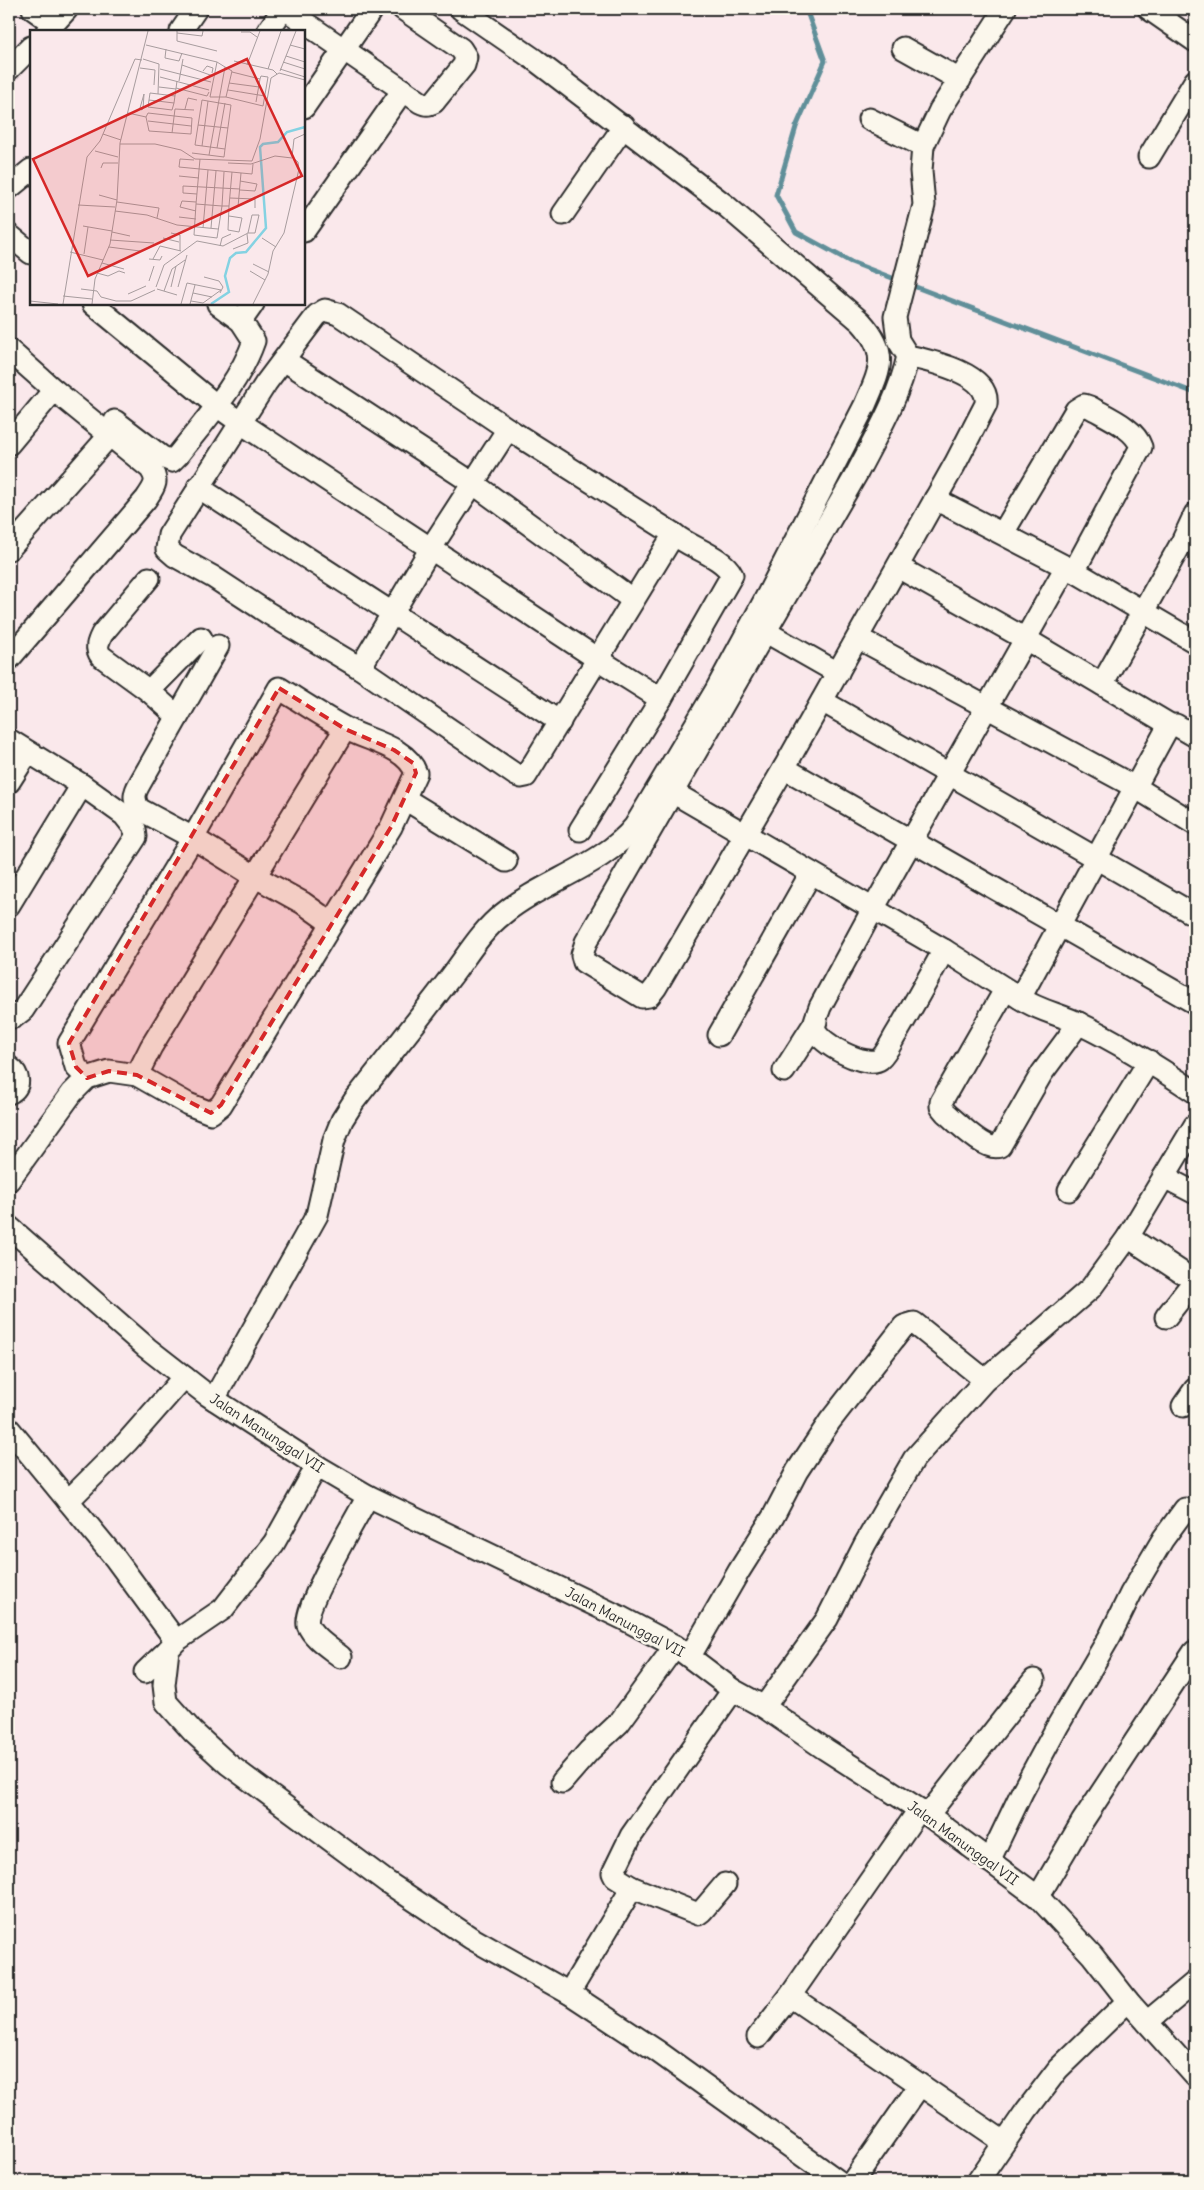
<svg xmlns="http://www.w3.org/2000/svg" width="1204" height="2190" viewBox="0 0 1204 2190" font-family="Delius,sans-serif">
  <rect width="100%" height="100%" fill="#fae8eb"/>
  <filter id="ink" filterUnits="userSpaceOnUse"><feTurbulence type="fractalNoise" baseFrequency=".02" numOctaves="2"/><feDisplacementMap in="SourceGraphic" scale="10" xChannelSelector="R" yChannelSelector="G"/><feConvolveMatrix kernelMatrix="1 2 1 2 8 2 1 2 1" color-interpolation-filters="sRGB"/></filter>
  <g filter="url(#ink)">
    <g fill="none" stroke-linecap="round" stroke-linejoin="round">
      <!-- stream -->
      <g stroke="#608f99" stroke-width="5">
        <path d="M 806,9 L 825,61 L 796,127 L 776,195 L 796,232 L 851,262 L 900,281"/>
        <path d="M 908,284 L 1195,393"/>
      </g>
      <!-- minor casing -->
      <g stroke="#2b2b2b" stroke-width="25">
        <g id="minor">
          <path d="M 33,9 L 54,24"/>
          <path d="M 285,9 L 420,102 C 426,105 428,105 434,102 L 464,65 L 466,57 L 461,49 L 403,9"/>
          <path d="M 1149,9 L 1195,41"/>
          <path d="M 47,31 L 67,9"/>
          <path d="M 181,31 L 196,9"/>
          <path d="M 268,31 L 283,9"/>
          <path d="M 903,48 L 960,80"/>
          <path d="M 9,69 L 31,47"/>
          <path d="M 304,107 L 372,9"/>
          <path d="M 869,119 L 923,146"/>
          <path d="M 1149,157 L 1195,81"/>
          <path d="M 9,188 L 31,170"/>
          <path d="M 563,214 L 624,126"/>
          <path d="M 304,231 L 403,90"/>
          <path d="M 9,235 L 31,253"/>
          <path d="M 93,304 L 217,406 L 241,423 L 596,658 L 661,699"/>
          <path d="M 325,310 L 338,314 L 508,429 L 674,534 L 526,776 L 521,777 L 516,775 L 360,668 L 268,613 L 213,577 L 175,556 L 167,549 L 169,535 L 266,383 L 317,315 Z"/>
          <path d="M 241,321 L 253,304"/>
          <path d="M 9,350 L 54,390 L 150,468 C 159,481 155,486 146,499 L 9,659"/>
          <path d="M 908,356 C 899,398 876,436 857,473 L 586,942 L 582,955 L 584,962 L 642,997 L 649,996 L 656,987 L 784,768 L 955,464 L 986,404 C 990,373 930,361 908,356 L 898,340 L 895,317 L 924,205 L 921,171 L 923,146 L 940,110 L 1005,9"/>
          <path d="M 284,360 L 474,484 L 633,600"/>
          <path d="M 115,421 L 162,457 L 172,461 L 178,455 C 205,420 239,384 254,341 L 241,321 L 218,304"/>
          <path d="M 9,444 L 54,390"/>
          <path d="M 198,487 L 560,722"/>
          <path d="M 935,499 L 1074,571 L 1195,642"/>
          <path d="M 1003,533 L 1076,410 L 1084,405 L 1090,407 C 1107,417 1135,428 1141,447 L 1074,571"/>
          <path d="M 9,549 L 110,435"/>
          <path d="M 898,567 L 1024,638 L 1172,726"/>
          <path d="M 149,578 L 102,634 C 98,642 95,648 101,656 L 149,691 L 177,716"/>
          <path d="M 766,632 L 838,673"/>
          <path d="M 858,638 L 1135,787 L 1195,824"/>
          <path d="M 218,646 L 140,783 C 134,793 133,799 139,809 L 193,838 L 256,877 L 303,903 L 331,923"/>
          <path d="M 360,668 L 431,548 L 508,429"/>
          <path d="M 1102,684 L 1182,542 L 1195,514"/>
          <path d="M 149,691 L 201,638"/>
          <path d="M 822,701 L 1195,915"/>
          <path d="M 1195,736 L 1176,725 L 1168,727 L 1020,998 C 1039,1011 1060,1014 1080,1024 C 1120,1043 1158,1067 1195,1092"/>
          <path d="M 9,740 L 82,785 L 124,815 L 135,829 L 136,837 L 23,1010 L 14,1017 L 9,1015"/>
          <path d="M 784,768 L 1195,1003"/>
          <path d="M 9,782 L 28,752"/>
          <path d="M 662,786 L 944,950 L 1020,998"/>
          <path d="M 405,799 L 506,861"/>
          <path d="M 580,830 L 661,699 L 732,575 C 723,556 688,547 674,534"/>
          <path d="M 9,905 L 82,785"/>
          <path d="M 944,950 C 928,979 912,1008 895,1036 C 891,1043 886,1054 880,1059 C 867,1069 819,1044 815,1029 C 813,1022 818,1014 820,1007 L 873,909 L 1066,567"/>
          <path d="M 1005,990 L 941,1102 L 941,1107 L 946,1113 C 958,1123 986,1152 1000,1146 L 1042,1073 L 1079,1023"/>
          <path d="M 719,1035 L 811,873"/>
          <path d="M 9,1067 C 19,1074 22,1087 9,1093"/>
          <path d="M 784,1071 L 816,1021"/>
          <path d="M 137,1075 L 151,1047 L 345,729"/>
          <path d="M 1164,1177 L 1195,1193"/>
          <path d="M 9,1180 L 72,1093 L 87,1078 L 109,1071 L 137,1075 L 188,1104 L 211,1113 L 221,1105 L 391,827 L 416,773 C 406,745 366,741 343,727 C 321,715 300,701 279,688 L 193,838 L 69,1043 L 76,1067 L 87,1078"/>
          <path d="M 1069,1190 L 1149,1061"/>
          <path d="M 9,1227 L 147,1348 L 206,1394 L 317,1466 L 368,1496 L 622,1618 L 675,1646 L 733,1690 L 764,1707 L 825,1749 L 928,1815 L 1038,1897 L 1092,1955 L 1128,2001 L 1195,2076"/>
          <path d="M 1128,1237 L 1181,1272"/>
          <path d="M 1166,1317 L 1195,1280"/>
          <path d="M 214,1399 L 317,1215 L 334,1140 L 342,1120 L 354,1101 C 386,1060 418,1020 450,978 C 467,956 481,931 503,914 C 543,881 603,866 635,826 L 715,692 L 768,594 L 865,405 C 880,370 890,354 861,322 L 725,205 L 535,60 L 461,9"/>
          <path d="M 1183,1406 L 1195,1389"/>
          <path d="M 9,1429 L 115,1558 L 176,1641"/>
          <path d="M 317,1466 L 274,1543 L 223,1609 L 176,1641 L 168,1650 L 164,1685 L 166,1702 L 193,1732 L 228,1764 L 387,1882 L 471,1938 L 569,1993 L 657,2051 L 838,2181"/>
          <path d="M 68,1501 L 127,1442 L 184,1377"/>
          <path d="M 690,1656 L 739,1571 L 773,1517 L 797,1471 L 830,1421 L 904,1326 L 914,1323 L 985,1380"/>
          <path d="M 341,1657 C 330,1648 313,1638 308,1625 C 303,1607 357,1517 368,1496"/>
          <path d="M 145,1672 L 168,1650"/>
          <path d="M 764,1707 L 827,1619 L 865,1544 L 914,1459 L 985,1380 L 1091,1288 L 1128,1237 L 1195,1125"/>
          <path d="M 562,1782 L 589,1751 L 619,1723 L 675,1646"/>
          <path d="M 928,1815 L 1034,1680"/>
          <path d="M 989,1861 L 1022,1792 L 1057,1727 L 1110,1636 L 1131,1593 L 1163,1539 L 1185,1509"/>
          <path d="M 631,1887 L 698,1914 L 702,1911 L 725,1884"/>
          <path d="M 1038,1897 L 1082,1822 L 1194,1652"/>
          <path d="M 569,1993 L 629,1893 L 631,1887 L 615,1877 L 613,1873 L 631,1836 L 733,1690"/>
          <path d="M 790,1996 L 1004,2142"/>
          <path d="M 1147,2022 L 1195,1982"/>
          <path d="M 758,2037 L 790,1996 L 919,1810"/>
          <path d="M 853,2181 L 920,2085"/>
          <path d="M 978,2181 L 1026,2111 L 1058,2069 L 1128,2001"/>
        </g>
      </g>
      <!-- minor -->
      <use href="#minor" stroke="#fbf7ec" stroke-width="21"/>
    </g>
  </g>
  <!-- marked area -->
  <path fill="#d62828" fill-opacity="0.2" stroke="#d62828" stroke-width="4" stroke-dasharray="10 6" stroke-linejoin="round" d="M 279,688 L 345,729 L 394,750 L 413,763 L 416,773 L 391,827 L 221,1105 L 211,1113 L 137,1075 L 109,1071 L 87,1078 L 76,1067 L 69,1043 Z"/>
  <g text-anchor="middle" stroke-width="5" stroke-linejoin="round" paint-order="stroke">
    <!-- street labels -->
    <g font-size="14" fill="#2b2b2b" stroke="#fbf7ec">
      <text transform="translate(267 1433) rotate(33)" y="5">Jalan Manunggal VII</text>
      <text transform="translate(625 1622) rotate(28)" y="5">Jalan Manunggal VII</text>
      <text transform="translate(963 1843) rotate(36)" y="5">Jalan Manunggal VII</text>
    </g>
  </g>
  <!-- overview -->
  <g transform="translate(30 30)">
    <rect width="275" height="275" fill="#fae8eb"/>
    <path fill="none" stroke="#84d2e2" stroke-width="2.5" d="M 181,274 L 199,262 L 195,246 L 200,228 L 206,223 L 216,222 L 236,198 L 230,117 L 233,114 L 248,112 L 257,102 L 275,97"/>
    <path fill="none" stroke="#a79c9e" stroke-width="1" d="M 147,1 L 147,11 L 187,21M 211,2 L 220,2 L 227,7M 147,3 L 172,6 L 173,1M 116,15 L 187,32 L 195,37 L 179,125M 260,15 L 275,19M 136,19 L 135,28 L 149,31 L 152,23M 256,26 L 275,32M 113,29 L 129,34 L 128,64M 204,31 L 243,40 L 247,44M 187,32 L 180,67 L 196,67 L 202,41 L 195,37M 253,32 L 275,39M 152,35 L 183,46M 217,35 L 230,1M 110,38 L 125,40 L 124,55M 130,39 L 181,52M 238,39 L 251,1M 250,39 L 275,47M 173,41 L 177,36 L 183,38 L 182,43M 250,41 L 266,1M 130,47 L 179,60M 149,51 L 153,29M 199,53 L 229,57M 129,57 L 146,59M 146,58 L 177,66 L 179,62M 198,60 L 235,66M 114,64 L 113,79 L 111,80 L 110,78 ZM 145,66 L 120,63 L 118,77 L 142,80 L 144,73 L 147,51M 196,67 L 233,76 L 238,47 L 231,46 L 230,49 L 202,42M 119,70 L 144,73M 172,70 L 201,75 L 195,119 L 165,115 ZM 226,72 L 230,49M 155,79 L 158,68 L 167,70M 98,83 L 116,87 L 119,101 L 161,104 L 162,88 L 118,83 L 116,87M 118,91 L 161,96M 168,95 L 198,98M 142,103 L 145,79 L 164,80M 73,104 L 91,110M 90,114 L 125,114 L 151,120 L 165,129 L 222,131 L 230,109 L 241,48 L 249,43 L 275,50M 172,116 L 178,71M 187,118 L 195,73M 65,121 L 88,127M 162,123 L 194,127 L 195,119M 164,130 L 150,129 L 149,137 L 222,144 L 223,134M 198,133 L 221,134 L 245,126 L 262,128M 71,138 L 73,133 L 88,133M 194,142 L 192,176 L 187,208 L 164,205 L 166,174 L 192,176 L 199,176 L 198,200 L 209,202 L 212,188 L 199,186M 149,146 L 169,148M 210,160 L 225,161 L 227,154 L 210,151M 167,164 L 153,163 L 153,156 L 210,159M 69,165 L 87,170M 200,168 L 225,169 L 225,178M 87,172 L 129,178 L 127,188M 166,172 L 152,171 L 150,177 L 166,181M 166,174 L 170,129M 48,175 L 85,177M 199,176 L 202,142M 208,177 L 211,143M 85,181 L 117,185 L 147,195 L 188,199M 149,187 L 166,189M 53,196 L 82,201M 173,198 L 178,140M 181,198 L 186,141M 82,202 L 100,206M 141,203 L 150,205 L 150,221M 133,208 L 149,212M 232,208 L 246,217M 80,210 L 124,213M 190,216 L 192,208 L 201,204M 79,217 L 110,221M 203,219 L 218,213 L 217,204M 40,222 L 73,230M 54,224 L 58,197M 119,229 L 130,230 L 132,226M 123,229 L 130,216 L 151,221M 72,233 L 94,239M 223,234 L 239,242M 220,241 L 235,250M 67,243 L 78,246 L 89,241 L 95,243M 174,247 L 189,251 L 193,257 L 190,263M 119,251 L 124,236M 126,257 L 134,235 L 152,222 L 167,211 L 193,216 L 218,203 L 225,203 L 229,185 L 222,185 L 218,203M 141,257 L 146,236M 148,257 L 157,225M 51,259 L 67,261 L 71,267 L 86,271 L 101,271 L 125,260M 127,259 L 147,265M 134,261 L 142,239 L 155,230M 163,263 L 182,267M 98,264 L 116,256M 33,266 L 62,269M 0,271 L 28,274M 33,274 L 57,127 L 70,111 L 105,29 L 112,30M 62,274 L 65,249 L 80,214 L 87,170 L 90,113 L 118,1M 151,274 L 157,253 L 191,260 L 173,273 L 161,271M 160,274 L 165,255M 223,274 L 238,244 L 243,221 L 254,203 L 269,139 L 268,132 L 262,127 L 264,109 L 275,104"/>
    <path fill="#d62828" fill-opacity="0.15" stroke="#d62828" stroke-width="2.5" d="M 217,29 L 272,146 L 58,246 L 3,129 Z"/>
    <rect width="275" height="275" fill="none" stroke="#2b2b2b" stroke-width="2.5"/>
  </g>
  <!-- margin -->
  <rect width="1204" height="2190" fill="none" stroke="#fbf7ec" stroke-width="30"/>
  <rect x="15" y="15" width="1174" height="2160" fill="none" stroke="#2b2b2b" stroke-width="2" filter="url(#ink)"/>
</svg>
